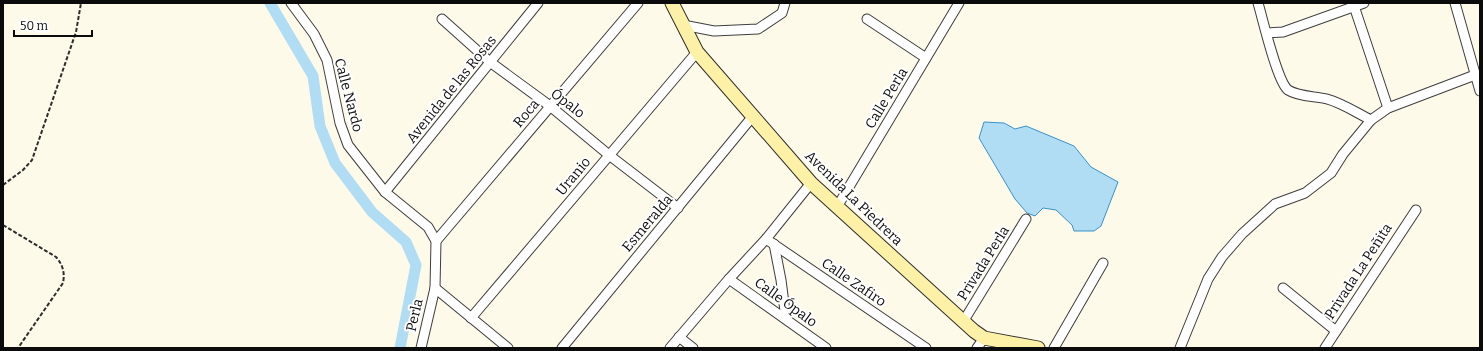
<svg xmlns="http://www.w3.org/2000/svg" width="1483" height="351" viewBox="0 0 1483 351" font-family="Bitter,serif">
  <rect width="100%" height="100%" fill="#fefaea"/>
  <!-- water -->
  <path fill="#b0dcf4" stroke="#3993c9" d="M 984,122 L 1004,123 L 1015,129 L 1026,126 L 1074,146 L 1091,167 L 1118,182 L 1101,226 L 1094,231 L 1074,231 L 1072,225 L 1056,210 L 1043,208 L 1035,216 L 1027,213 L 1015,199 L 979,138 Z"/>
  <g fill="none" stroke-linecap="round" stroke-linejoin="round">
    <!-- canal -->
    <path stroke="#b0dcf4" stroke-width="11" d="M 270,3 L 313,76 L 320,126 L 335,163 L 372,212 L 406,242 L 416,265 L 400,348"/>
    <!-- street casing -->
    <g stroke="#3e3e3e" stroke-width="11">
      <g id="street">
        <path d="M 291,3 L 314,34 L 327,60 L 340,123 L 348,145 L 385,192 L 428,227 L 436,241 L 435,288 L 421,348"/>
        <path d="M 1258,3 C 1263,20 1277,81 1288,90 C 1299,97 1315,96 1327,99 C 1342,103 1357,113 1371,120"/>
        <path d="M 1353,3 L 1388,108"/>
        <path d="M 1455,3 L 1480,91"/>
        <path d="M 442,19 L 490,62 L 550,106 L 609,155 L 678,208"/>
        <path d="M 867,19 L 926,58"/>
        <path d="M 683,25 L 714,31 L 758,29 L 782,13 L 785,3"/>
        <path d="M 1267,33 L 1283,32 L 1364,3"/>
        <path d="M 385,192 L 538,3"/>
        <path d="M 837,207 L 959,3"/>
        <path d="M 766,239 L 926,348"/>
        <path d="M 436,241 L 638,3"/>
        <path d="M 774,244 L 781,280 L 786,319"/>
        <path d="M 729,279 L 826,348"/>
        <path d="M 435,288 L 508,348"/>
        <path d="M 1283,288 L 1336,331"/>
        <path d="M 471,318 L 697,52"/>
        <path d="M 963,322 L 1026,219"/>
        <path d="M 679,337 L 693,348"/>
        <path d="M 562,348 L 753,116"/>
        <path d="M 670,348 L 729,279 L 766,239 L 811,183"/>
        <path d="M 977,348 L 984,338"/>
        <path d="M 1054,348 L 1103,263"/>
        <path d="M 1180,348 L 1208,279 L 1222,257 L 1242,234 L 1275,204 L 1305,193 L 1331,173 L 1343,154 L 1371,120 L 1388,108 L 1475,75"/>
        <path d="M 1325,348 L 1416,210"/>
      </g>
    </g>
    <!-- secondary casing -->
    <g stroke="#2d2d2d" stroke-width="15">
      <path id="secondary" d="M 672,3 L 697,52 L 811,183 L 974,331 L 984,338 L 1038,348"/>
    </g>
    <!-- path -->
    <g stroke="#2d2d2d" stroke-width="2" stroke-dasharray="4 2" stroke-linecap="butt">
      <path d="M 3,185 L 23,170 L 32,160 L 76,32 L 81,3"/>
      <path d="M 3,225 L 56,257 C 63,265 65,273 63,283 L 18,348"/>
    </g>
    <!-- street -->
    <use href="#street" stroke="#fff" stroke-width="9"/>
    <!-- secondary -->
    <use href="#secondary" stroke="#fdf1a7" stroke-width="13"/>
  </g>
  <g text-anchor="middle" stroke-width="4" stroke-linejoin="round" paint-order="stroke">
    <!-- street labels -->
    <g font-size="14" fill="#0b0b0b" stroke="#fff">
      <text transform="translate(451 89) rotate(-51)" y="5">Avenida de las Rosas</text>
      <text transform="translate(349 95) rotate(75)" y="5">Calle Nardo</text>
      <text transform="translate(886 98) rotate(-59)" y="5">Calle Perla</text>
      <text transform="translate(568 103) rotate(38)" y="5">Ópalo</text>
      <text transform="translate(526 113) rotate(-50)" y="5">Roca</text>
      <text transform="translate(573 176) rotate(-50)" y="5">Uranio</text>
      <text transform="translate(854 198) rotate(44)" y="5">Avenida La Piedrera</text>
      <text transform="translate(647 223) rotate(-50)" y="5">Esmeralda</text>
      <text transform="translate(983 263) rotate(-58)" y="5">Privada Perla</text>
      <text transform="translate(1358 271) rotate(-57)" y="5">Privada La Peñita</text>
      <text transform="translate(854 282) rotate(34)" y="5">Calle Zafiro</text>
      <text transform="translate(786 302) rotate(36)" y="5">Calle Ópalo</text>
      <text transform="translate(414 315) rotate(-77)" y="5">Perla</text>
    </g>
  </g>
  <!-- border -->
  <rect width="1483" height="351" fill="none" stroke="#0b0b0b" stroke-width="8"/>
  <!-- scale -->
  <path d="M14 30v6h78v-6" fill="none" stroke="#0b0b0b" stroke-width="2"/>
  <text x="20" y="30" font-size="12" fill="#0b0b0b" stroke="#ffffff" stroke-width="3" paint-order="stroke">50 m</text>
</svg>
